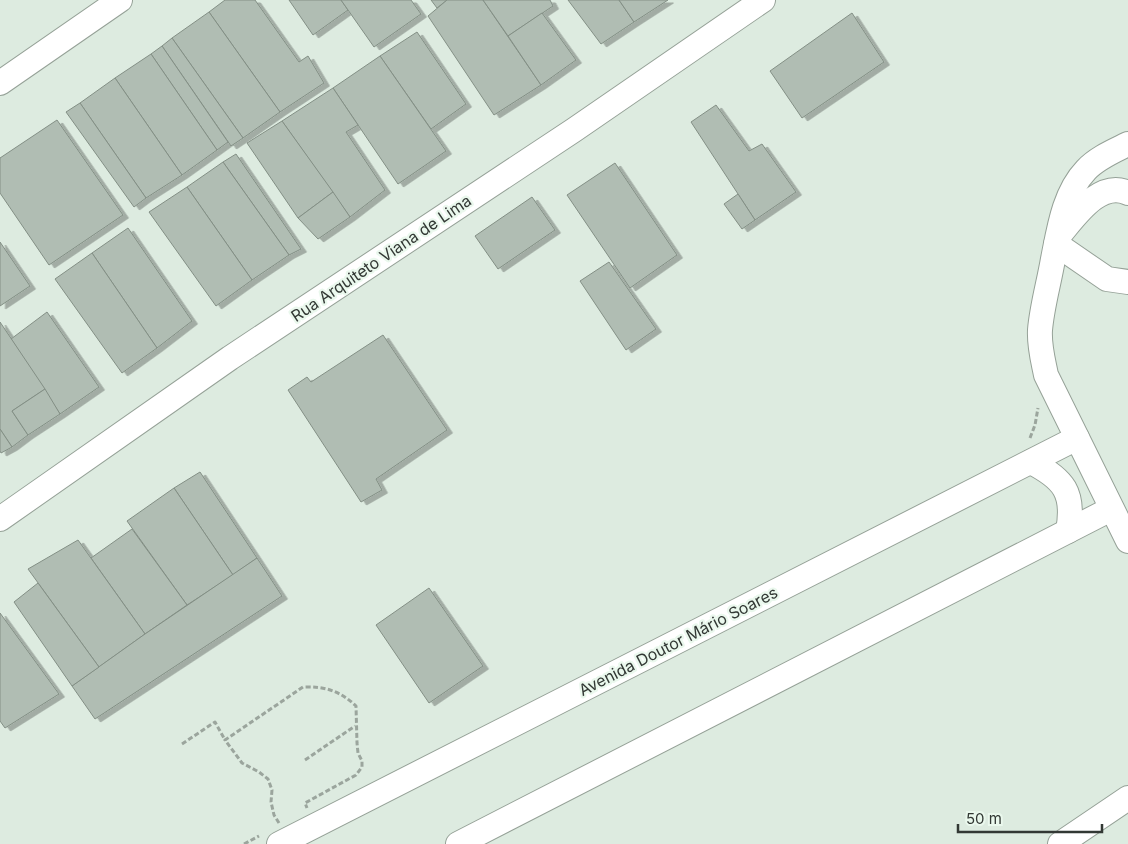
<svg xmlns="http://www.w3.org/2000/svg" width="1128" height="844" viewBox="0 0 1128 844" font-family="Inter,sans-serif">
  <defs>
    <filter id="shadow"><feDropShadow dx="5.5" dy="3" stdDeviation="0" flood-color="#0004"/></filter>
  </defs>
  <rect width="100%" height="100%" fill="#ddebe0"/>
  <!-- building -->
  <g fill="#b0bdb3" stroke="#838f85" filter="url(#shadow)">
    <path d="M 225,0 L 255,0 L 299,62 L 308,56 L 324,83 L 280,112 L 209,12 Z"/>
    <path d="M 289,0 L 341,0 L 348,10 L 313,35 Z"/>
    <path d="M 341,0 L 411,0 L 421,14 L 374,47 Z"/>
    <path d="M 431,0 L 447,0 L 437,8 Z"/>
    <path d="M 447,0 L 483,0 L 541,85 L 494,115 L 428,16 Z"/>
    <path d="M 483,0 L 550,0 L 553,6 L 508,36 Z"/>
    <path d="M 568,0 L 619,0 L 634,22 L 601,44 Z"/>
    <path d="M 619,0 L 668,0 L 634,22 Z"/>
    <path d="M 209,12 L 280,112 L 243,138 L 172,38 Z"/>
    <path d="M 542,13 L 576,60 L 541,85 L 508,36 Z"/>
    <path d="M 852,13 L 884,62 L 802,118 L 770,71 Z"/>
    <path d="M 417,32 L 466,104 L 431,129 L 380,56 Z"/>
    <path d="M 172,38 L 243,138 L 231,146 L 162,46 Z"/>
    <path d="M 162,46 L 228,142 L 217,150 L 151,54 Z"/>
    <path d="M 151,54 L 217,150 L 182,175 L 115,78 Z"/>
    <path d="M 380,56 L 446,151 L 398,184 L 333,88 Z"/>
    <path d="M 115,78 L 182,175 L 146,198 L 80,103 Z"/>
    <path d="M 333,88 L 358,125 L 346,132 L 385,190 L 350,217 L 282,121 Z"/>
    <path d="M 80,103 L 146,198 L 134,207 L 66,112 Z"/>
    <path d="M 716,105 L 749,151 L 762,144 L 796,192 L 755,220 L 691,122 Z"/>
    <path d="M 57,120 L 123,215 L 49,265 L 0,193 L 0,158 Z"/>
    <path d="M 282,121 L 333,192 L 298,218 L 247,143 Z"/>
    <path d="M 236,154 L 301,249 L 289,255 L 223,162 Z"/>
    <path d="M 223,162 L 289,255 L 252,280 L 187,187 Z"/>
    <path d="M 615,163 L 677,255 L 630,288 L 567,195 Z"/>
    <path d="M 187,187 L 252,280 L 216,306 L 149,212 Z"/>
    <path d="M 333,192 L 350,217 L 318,239 L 298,218 Z"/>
    <path d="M 738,194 L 755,220 L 742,229 L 724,204 Z"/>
    <path d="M 532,197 L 555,230 L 498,269 L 475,236 Z"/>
    <path d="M 128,228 L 192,321 L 157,348 L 92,253 Z"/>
    <path d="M 0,242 L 30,286 L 0,306 Z"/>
    <path d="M 92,253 L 157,348 L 122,373 L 55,279 Z"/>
    <path d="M 609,262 L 656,329 L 626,350 L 580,281 Z"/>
    <path d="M 47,312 L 99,387 L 60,414 L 11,339 Z"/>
    <path d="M 0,322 L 45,389 L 12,411 L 28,435 L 12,447 L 0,429 Z"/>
    <path d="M 383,335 L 447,430 L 376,479 L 382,490 L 361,502 L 288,390 L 307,377 L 311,382 Z"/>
    <path d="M 45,389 L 60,414 L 28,435 L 12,411 Z"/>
    <path d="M 0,429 L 12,447 L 1,453 L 0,451 Z"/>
    <path d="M 200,472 L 257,558 L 233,575 L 174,488 Z"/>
    <path d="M 174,488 L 233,575 L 187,605 L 127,521 Z"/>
    <path d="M 132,529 L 187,605 L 145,634 L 91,558 Z"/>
    <path d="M 78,540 L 145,634 L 99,667 L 28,569 Z"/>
    <path d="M 257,558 L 282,596 L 95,719 L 72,686 L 145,634 Z"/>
    <path d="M 38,583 L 99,667 L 72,686 L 14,602 Z"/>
    <path d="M 429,588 L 483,666 L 429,703 L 376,625 Z"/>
    <path d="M 0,613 L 59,694 L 5,728 L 0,721 Z"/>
  </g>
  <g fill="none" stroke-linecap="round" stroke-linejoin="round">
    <!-- minor casing -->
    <g stroke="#95a197" stroke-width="26">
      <g id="minor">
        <path d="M 0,83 L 120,0"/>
        <path d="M 1128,144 C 1114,151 1097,158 1086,170 C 1064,193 1059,229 1053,259 C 1049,283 1042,306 1040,330 C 1039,346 1043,360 1046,375 L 1128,541"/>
        <path d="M 1062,232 C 1077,214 1101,180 1128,193"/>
        <path d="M 1056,244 L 1107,279 L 1128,282"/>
        <path d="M 1031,462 C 1064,479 1075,493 1068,531"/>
        <path d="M 0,519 L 230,358 L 574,130 L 763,0"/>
        <path d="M 279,844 L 1077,438"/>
        <path d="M 458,844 L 1111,509"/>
        <path d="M 1060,844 L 1128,798"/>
      </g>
    </g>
    <!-- path -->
    <g stroke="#9ba59d" stroke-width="3" stroke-dasharray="5 2.5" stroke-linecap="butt">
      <path d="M 1030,438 L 1035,425 L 1038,408"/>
      <path d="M 182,744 L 215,722 L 225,740"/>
      <path d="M 305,760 L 355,726"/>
      <path d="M 279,823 L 274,815 L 271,802 L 272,790 L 268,779 L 259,772 L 242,763 L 225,740 L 303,687 C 325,686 340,691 356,706 L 357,743 L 358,753 L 362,761 L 362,767 L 356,775 L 305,803 L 307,808"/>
      <path d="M 244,844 L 259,836"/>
    </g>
    <!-- minor -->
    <use href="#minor" stroke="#fff" stroke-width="24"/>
  </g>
  <g text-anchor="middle" stroke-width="4.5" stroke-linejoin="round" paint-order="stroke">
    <!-- street labels -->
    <g font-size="16" fill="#323834" stroke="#eaf8ed">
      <text transform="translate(381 258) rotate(-34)" y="6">Rua Arquiteto Viana de Lima</text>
      <text transform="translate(678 641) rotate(-27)" y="6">Avenida Doutor Mário Soares</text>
    </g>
  </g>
  <!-- scale -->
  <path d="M958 824v8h144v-8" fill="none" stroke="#323834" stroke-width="2.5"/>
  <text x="966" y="824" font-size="15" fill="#323834" stroke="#eaf8ed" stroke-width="4" paint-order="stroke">50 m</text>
</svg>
